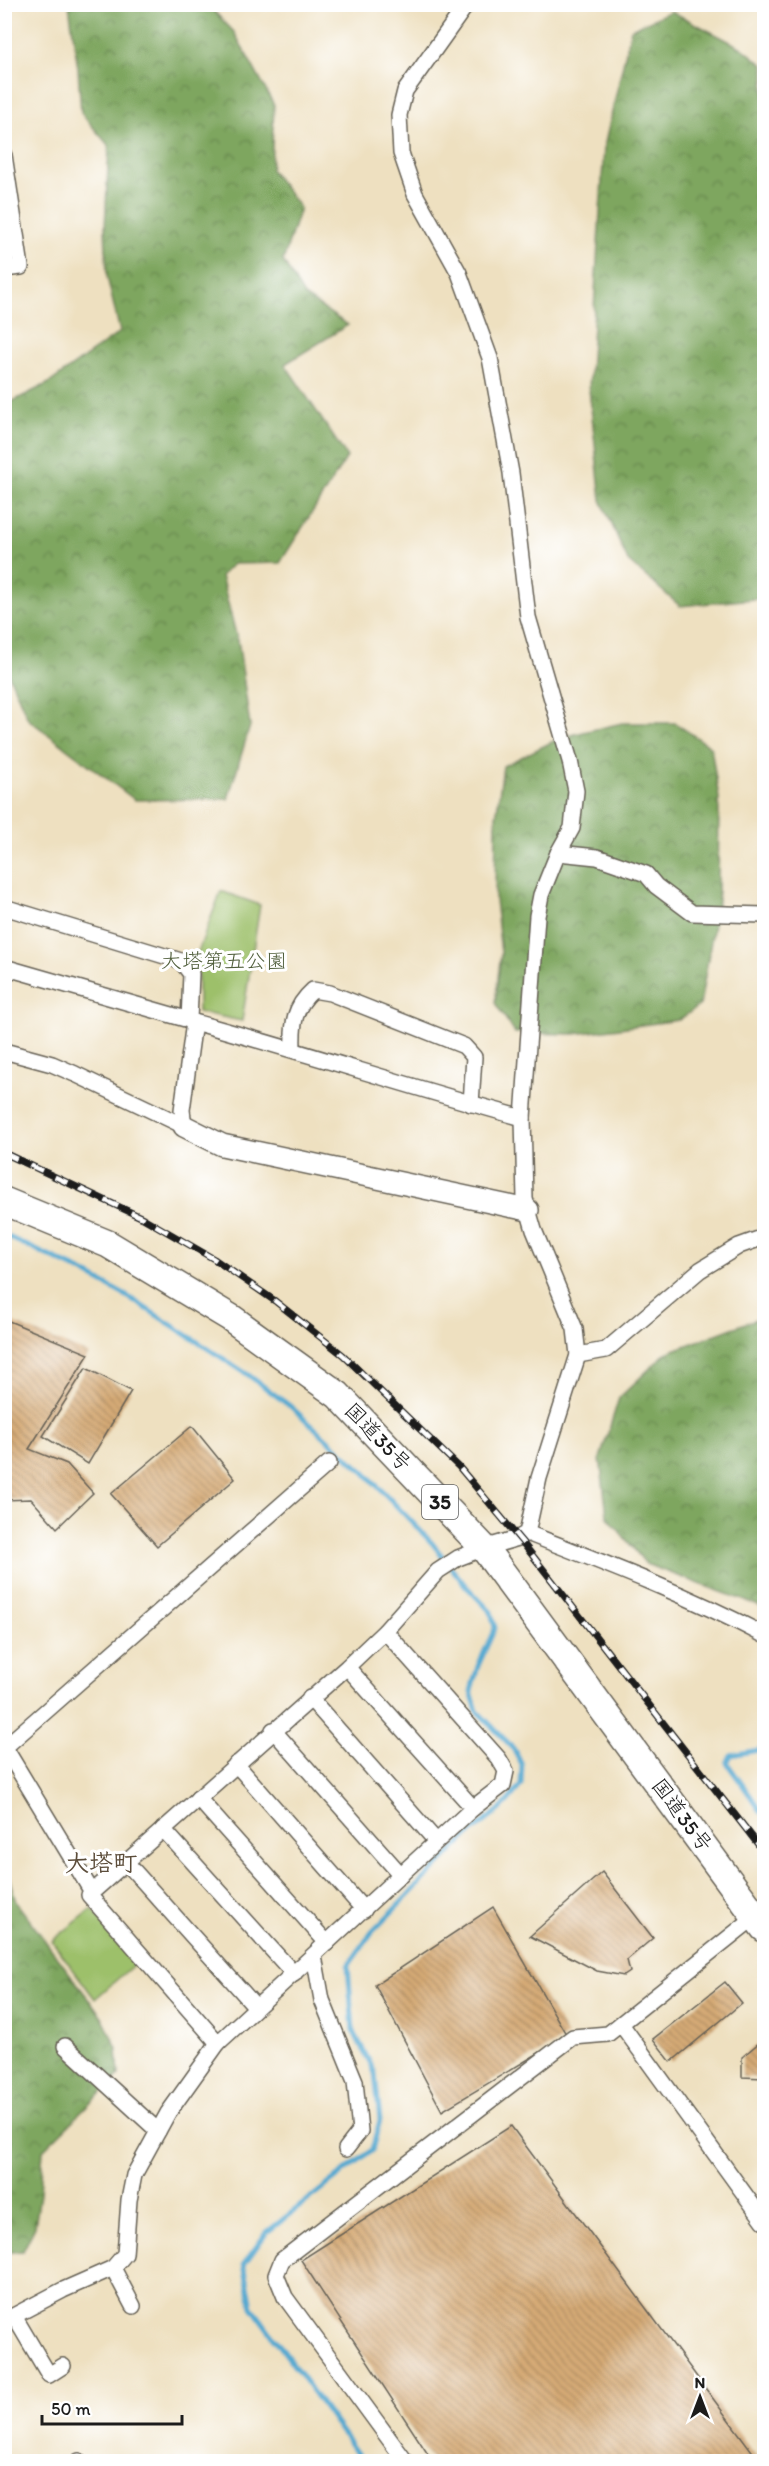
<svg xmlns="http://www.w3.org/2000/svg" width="769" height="2466" viewBox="0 0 769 2466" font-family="Itim,'Klee One',sans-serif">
  <defs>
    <pattern id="forest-crowns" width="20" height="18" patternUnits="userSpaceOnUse" patternTransform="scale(1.5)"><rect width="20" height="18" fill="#7ea65e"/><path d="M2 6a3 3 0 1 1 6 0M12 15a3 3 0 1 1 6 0" fill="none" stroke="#66864d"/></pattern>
    <pattern id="building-back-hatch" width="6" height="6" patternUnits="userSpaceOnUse" patternTransform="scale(1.5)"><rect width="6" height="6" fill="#d5aa76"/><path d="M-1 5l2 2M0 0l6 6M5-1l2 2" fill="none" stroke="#ac8a60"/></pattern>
  </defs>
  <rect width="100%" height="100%" fill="#fff"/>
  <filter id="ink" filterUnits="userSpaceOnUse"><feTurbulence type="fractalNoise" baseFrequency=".0167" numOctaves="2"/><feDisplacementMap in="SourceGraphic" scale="12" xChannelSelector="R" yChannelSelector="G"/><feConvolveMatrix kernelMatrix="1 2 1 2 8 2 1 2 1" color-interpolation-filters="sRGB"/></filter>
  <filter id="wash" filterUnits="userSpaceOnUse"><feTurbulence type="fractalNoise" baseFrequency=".008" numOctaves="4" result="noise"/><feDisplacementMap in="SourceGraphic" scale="24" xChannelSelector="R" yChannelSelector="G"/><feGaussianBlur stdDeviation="1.35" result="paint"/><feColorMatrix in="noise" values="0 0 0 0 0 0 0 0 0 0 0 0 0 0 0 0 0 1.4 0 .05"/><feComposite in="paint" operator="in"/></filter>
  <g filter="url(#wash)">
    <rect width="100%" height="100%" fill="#eee0c0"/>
    <!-- forest -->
    <g fill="url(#forest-crowns)" stroke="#4d613d" stroke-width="1.5">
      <path d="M 69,5 L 208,5 L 234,32 L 274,105 L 271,170 L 300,208 L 283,261 L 304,296 L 348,325 L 285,364 L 347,457 L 280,563 L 233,564 L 221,576 L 239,646 L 250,726 L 228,799 L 135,800 L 28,719 L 5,666 L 5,616 L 12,582 L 4,578 L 5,405 L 49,383 L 120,332 L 107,277 L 105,227 L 109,146 L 81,113 L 78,69 Z"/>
      <path d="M 671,11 L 742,48 L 764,65 L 764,598 L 680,606 L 628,561 L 601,500 L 589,389 L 604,147 L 631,29 Z"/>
      <path d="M 622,723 L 675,723 L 711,747 L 719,798 L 718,901 L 700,1005 L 679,1020 L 575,1034 L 515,1033 L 495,1003 L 501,953 L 495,900 L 496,817 L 503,766 L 562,737 Z"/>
      <path d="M 764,1316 L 764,1608 L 646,1564 L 607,1516 L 600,1458 L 619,1398 L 666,1353 Z"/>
      <path d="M 4,1860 L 16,1902 L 103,2018 L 117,2049 L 119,2075 L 43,2150 L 40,2194 L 35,2227 L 23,2251 L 5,2253 Z"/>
    </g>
    <!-- green -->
    <g fill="#9dc06a" stroke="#5c6e43" stroke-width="1.5">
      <path d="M 221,891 L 260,905 L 242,1021 L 198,1012 L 198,952 Z"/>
      <path d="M 92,1909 L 138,1961 L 95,1999 L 52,1941 Z"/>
    </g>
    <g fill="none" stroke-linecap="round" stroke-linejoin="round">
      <!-- stream -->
      <g stroke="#55a9d0" stroke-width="5">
        <path d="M 4,1235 L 83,1272 L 130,1298 L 247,1374 L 290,1406 L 364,1472 L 432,1543 L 465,1585 L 491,1612 L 495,1628 L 478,1666 L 471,1691 L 477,1711 L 513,1748 L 522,1764 L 521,1785 L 502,1808 L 468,1835 L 372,1932 L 348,1966 L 353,2030 L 375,2073 L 380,2120 L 372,2150 L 267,2232 L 244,2264 L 252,2307 L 363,2462"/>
        <path d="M 764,1749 L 731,1755 L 727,1763 L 764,1815"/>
      </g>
    </g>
    <g id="blocks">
      <!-- building -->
      <g fill="url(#building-back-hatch)">
        <path d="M 4,1319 L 89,1354 L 29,1449 L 67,1464 L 93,1493 L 57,1528 L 31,1499 L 4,1500 Z"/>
        <path d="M 86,1368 L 131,1391 L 88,1464 L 43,1436 Z"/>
        <path d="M 192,1426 L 235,1479 L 157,1546 L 111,1494 Z"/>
        <path d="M 602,1872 L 653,1938 L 627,1960 L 630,1972 L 624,1976 L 597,1971 L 530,1936 Z"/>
        <path d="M 493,1907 L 567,2036 L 442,2111 L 375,1985 Z"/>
        <path d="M 725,1982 L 742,2003 L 671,2062 L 653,2039 Z"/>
        <path d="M 760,2042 L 764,2042 L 764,2078 L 742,2077 L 742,2057 Z"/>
        <path d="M 511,2126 L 760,2462 L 433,2462 L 301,2260 Z"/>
      </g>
    </g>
  </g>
  <g filter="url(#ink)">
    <use href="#blocks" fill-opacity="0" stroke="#666155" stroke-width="1.5"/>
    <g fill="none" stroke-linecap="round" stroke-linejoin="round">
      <!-- street casing -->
      <g stroke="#666155" stroke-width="18">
        <g id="street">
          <path d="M 4,155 L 21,267 L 4,269"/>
          <path d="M 558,853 L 597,857 L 646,874 L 656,886 L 692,913 L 764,915"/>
          <path d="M 4,907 L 181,961 L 191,974 L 189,1020 L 194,1022 C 304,1052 413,1088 523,1118"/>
          <path d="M 4,967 L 189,1020"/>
          <path d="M 293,1049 C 292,1024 294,1007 313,990 L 330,993 L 464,1046 L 474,1057 L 471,1104"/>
          <path d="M 4,1051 L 52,1064 L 75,1074 L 184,1126"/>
          <path d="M 184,1126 L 182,1110 L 194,1022"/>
          <path d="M 578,1355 L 606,1350 L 700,1270 L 739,1246 L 764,1237"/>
          <path d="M 527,1533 C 607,1564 688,1595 764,1635"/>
          <path d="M 385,1631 L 499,1759 L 506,1771 L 503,1785 L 473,1808"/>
          <path d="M 347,1667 L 473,1808 L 218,2043 L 89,1895 L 347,1667 L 385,1631 L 438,1571 L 458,1558 L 484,1548 L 518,1538 L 527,1533 L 539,1478 L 578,1355 L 575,1329 L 534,1230 L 525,1199 L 523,1118 L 537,916 L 541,895 L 558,853 L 572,828 L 576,791 L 570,761 L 528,617 L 511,473 L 490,358 L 459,273 L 415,194 L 401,153 L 399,115 L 405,91 L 467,4"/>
          <path d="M 310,1698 L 436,1841"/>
          <path d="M 273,1730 L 401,1875"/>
          <path d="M 4,1746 L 92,1892"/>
          <path d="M 5,1747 L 329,1463"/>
          <path d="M 236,1764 L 364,1910"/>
          <path d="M 198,1798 L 327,1943"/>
          <path d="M 163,1829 L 294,1974"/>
          <path d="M 126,1862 L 256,2007"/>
          <path d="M 314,1956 L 322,2000 L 355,2081 L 360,2131 L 346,2149"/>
          <path d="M 621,2024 L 764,2221"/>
          <path d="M 65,2046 L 158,2131"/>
          <path d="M 113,2268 L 133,2306"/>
          <path d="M 14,2316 L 49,2375 L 63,2366"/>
          <path d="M 4,2321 L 63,2290 L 113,2268 L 125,2254 L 129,2200 L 134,2175 L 168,2113 L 218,2043"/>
          <path d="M 77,2462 L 79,2461"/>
          <path d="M 406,2462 L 285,2297 L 276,2275 L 282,2260 L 573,2037 L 608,2034 L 756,1916"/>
        </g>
      </g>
      <!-- secondary casing -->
      <g stroke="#666155" stroke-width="24">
        <path id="secondary" d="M 184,1126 L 222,1145 L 528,1210"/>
      </g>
      <!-- highway casing -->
      <g stroke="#666155" stroke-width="30">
        <path id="highway" d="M 4,1201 L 108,1244 L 231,1318 L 338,1395 L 484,1548 L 764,1928"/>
      </g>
      <!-- street -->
      <use href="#street" stroke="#fff" stroke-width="15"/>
      <!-- secondary -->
      <use href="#secondary" stroke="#fff" stroke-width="21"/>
      <!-- highway -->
      <use href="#highway" stroke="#fff" stroke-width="27"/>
      <!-- rail casing -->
      <g stroke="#1c1c1c" stroke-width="7">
        <path id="rail" d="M 4,1153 L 143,1218 L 214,1259 L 275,1301 L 343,1355 L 459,1467 L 522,1542 L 764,1852"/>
      </g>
      <!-- rail -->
      <use href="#rail" stroke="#fff" stroke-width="4.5" stroke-dasharray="14" stroke-linecap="butt"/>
    </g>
  </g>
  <g text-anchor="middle" stroke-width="6" stroke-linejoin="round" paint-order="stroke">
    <!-- shield labels -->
    <rect fill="#fff" stroke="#606060" stroke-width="1.5" x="422" y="1485" width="36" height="34" rx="4.5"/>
    <g font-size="20" font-weight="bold" fill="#1c1c1c">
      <text x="440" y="1509">35</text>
    </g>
    <!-- park labels -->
    <g font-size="21" fill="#505e3b" stroke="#fff">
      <text x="224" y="968">大塔第五公園</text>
    </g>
    <!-- street labels -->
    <g font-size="21" fill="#1c1c1c" stroke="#fff">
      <text transform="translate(378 1437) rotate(46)" y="7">国道35号</text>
      <text transform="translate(682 1815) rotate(53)" y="7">国道35号</text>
    </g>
    <!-- quarter labels -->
    <g font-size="24" font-weight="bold" fill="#5d4e3c" stroke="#fff">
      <text x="101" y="1871">大塔町</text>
    </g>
  </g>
  <!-- margin -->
  <rect width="769" height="2466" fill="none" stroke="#fff" stroke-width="24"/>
  <!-- north arrow -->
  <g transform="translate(700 2397)" stroke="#ffffff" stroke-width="4.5" paint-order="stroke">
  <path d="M0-4.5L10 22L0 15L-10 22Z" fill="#1c1c1c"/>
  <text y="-9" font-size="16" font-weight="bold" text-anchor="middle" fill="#1c1c1c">N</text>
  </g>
  <!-- scale -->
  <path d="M42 2415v9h140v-9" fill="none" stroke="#1c1c1c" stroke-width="3"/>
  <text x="51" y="2415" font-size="18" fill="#1c1c1c" stroke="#ffffff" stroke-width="4.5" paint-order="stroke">50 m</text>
</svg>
